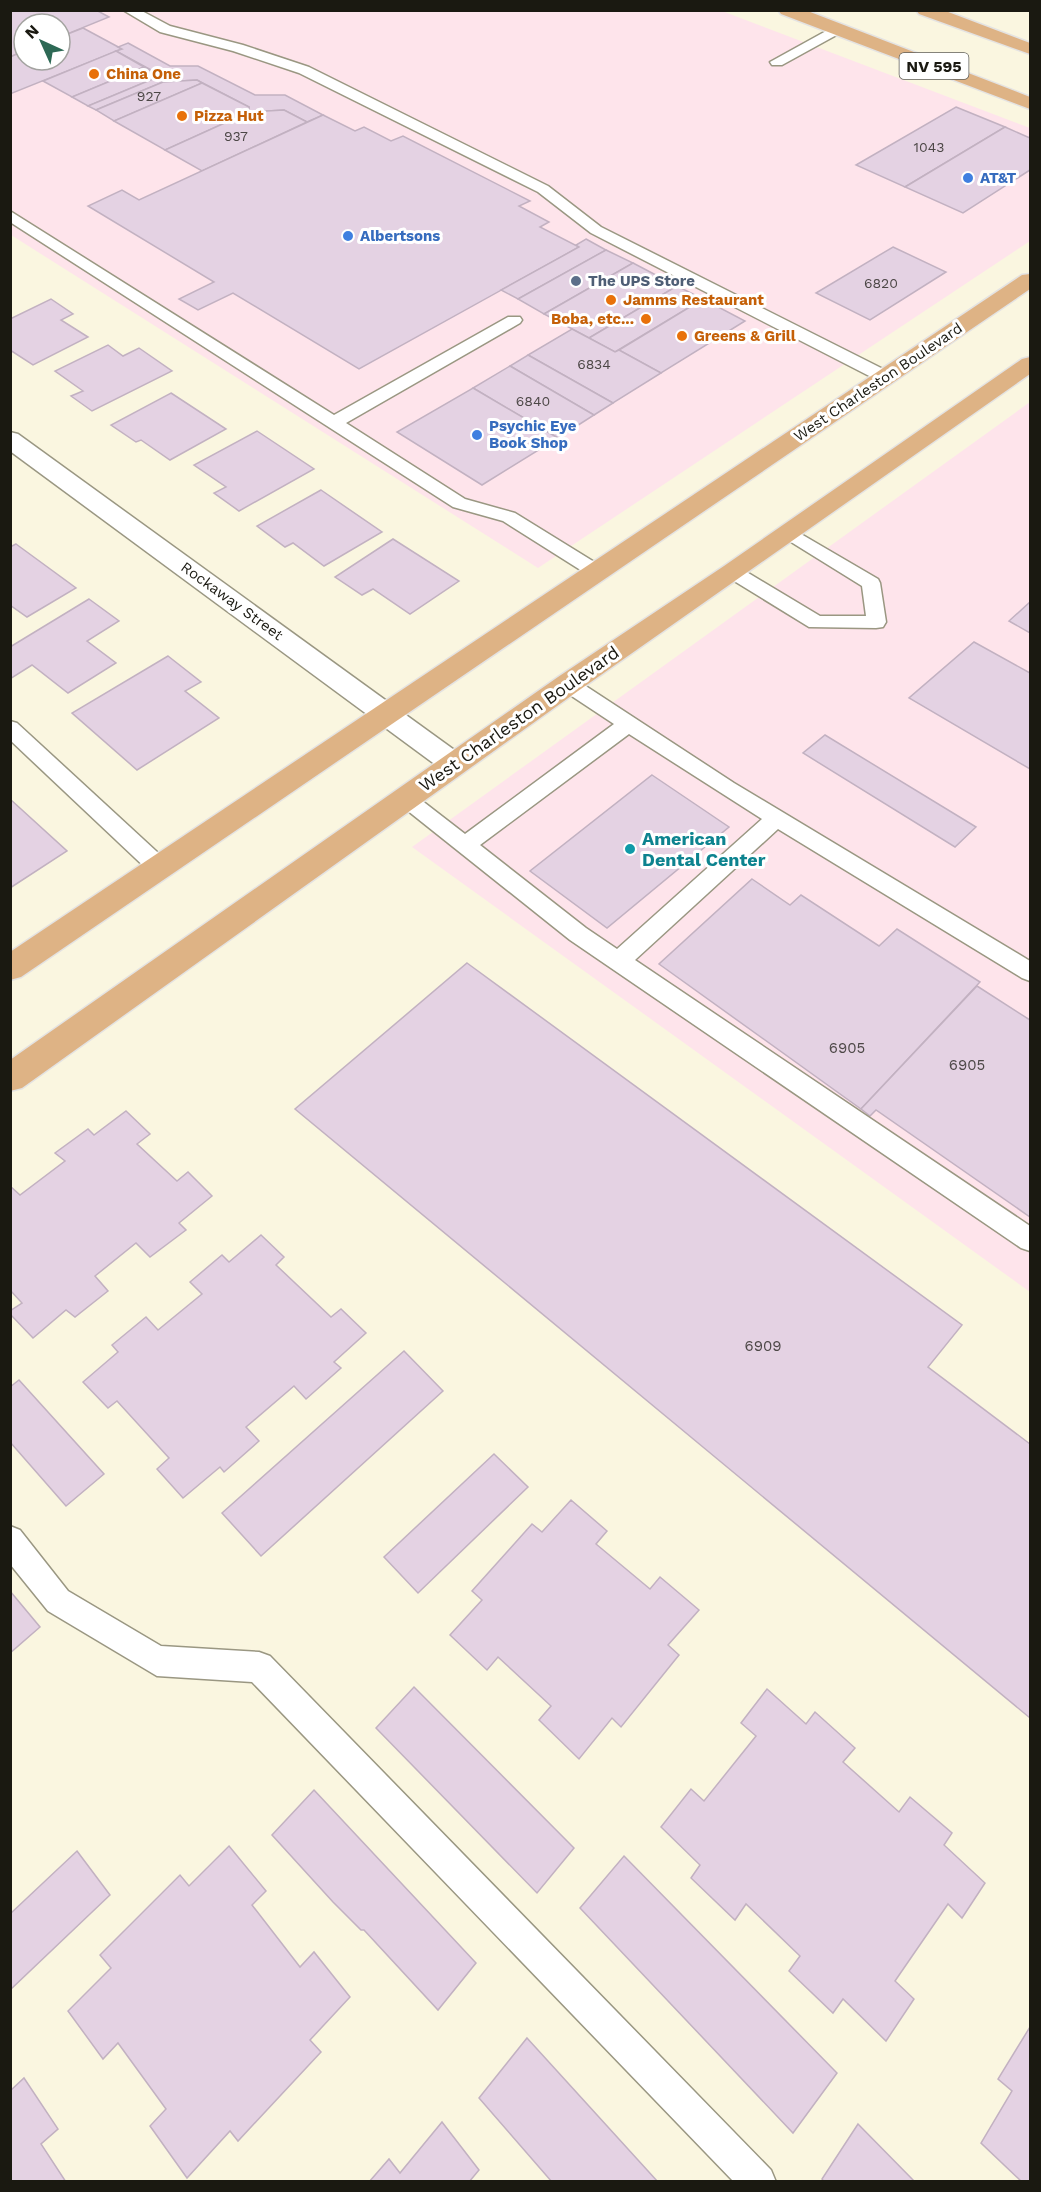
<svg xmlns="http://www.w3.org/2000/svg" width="1041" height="2192" viewBox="0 0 1041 2192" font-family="'Work Sans',sans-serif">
  <rect width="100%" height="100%" fill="#faf6e0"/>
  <!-- commercial -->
  <g fill="#fee4eb" fill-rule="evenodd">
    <path d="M 10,11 L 722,11 L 1030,128 L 1030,241 L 538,568 L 11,235 ZM 24,24 L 60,24 L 60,60 L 24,60 Z"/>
    <path d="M 1030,402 L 1030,1292 L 412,847 Z"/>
  </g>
  <!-- building -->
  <g fill="#e4d2e3" stroke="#c2b1c1" stroke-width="1.5">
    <path d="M 10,10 L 96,10 L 109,17 L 60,37 L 60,24 L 24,24 L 24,51 L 10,57 Z"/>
    <path d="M 83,28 L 122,49 L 10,94 L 10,57 L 24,51 L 24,60 L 60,60 L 60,37 Z"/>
    <path d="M 128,43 L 170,66 L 198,66 L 255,95 L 285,95 L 323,115 L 307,122 L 284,110 L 249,112 L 249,107 L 197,80 L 163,82 L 164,77 L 116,51 L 122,49 L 118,47 Z"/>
    <path d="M 116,51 L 144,67 L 72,97 L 43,81 Z"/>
    <path d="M 144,67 L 160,76 L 88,106 L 72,97 Z"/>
    <path d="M 160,76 L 164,77 L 163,82 L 96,110 L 88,106 Z"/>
    <path d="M 197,80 L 202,83 L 114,121 L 96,110 L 163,82 Z"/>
    <path d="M 202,83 L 249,107 L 249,112 L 165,150 L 114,121 Z"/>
    <path d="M 956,107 L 1005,127 L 905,187 L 856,165 Z"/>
    <path d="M 284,110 L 307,122 L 202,171 L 165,150 L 249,112 Z"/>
    <path d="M 323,115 L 355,131 L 364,127 L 391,141 L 403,136 L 530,201 L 519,206 L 549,222 L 540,227 L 579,247 L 359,369 L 233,293 L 198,310 L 179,299 L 214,282 L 88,206 L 122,190 L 139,200 Z"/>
    <path d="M 1005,127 L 1030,138 L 1030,170 L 963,213 L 905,187 Z"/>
    <path d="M 586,239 L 606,250 L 518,299 L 501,290 L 579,247 L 576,245 Z"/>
    <path d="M 893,247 L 946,272 L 870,320 L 816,293 Z"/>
    <path d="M 606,250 L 633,263 L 544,314 L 518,299 Z"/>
    <path d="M 633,263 L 677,286 L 589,338 L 544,314 Z"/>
    <path d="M 677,286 L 703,299 L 615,352 L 589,338 Z"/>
    <path d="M 51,299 L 73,314 L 61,320 L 88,337 L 33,365 L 10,350 L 10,319 Z"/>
    <path d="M 703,299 L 745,321 L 661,373 L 619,350 Z"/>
    <path d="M 572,329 L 615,352 L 619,350 L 661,373 L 613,403 L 528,355 Z"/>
    <path d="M 108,345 L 123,356 L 139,348 L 172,371 L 92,411 L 71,396 L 83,391 L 55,371 Z"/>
    <path d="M 528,355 L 613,403 L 594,415 L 510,366 Z"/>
    <path d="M 510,366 L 594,415 L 558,438 L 473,388 Z"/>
    <path d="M 473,388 L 558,438 L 482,485 L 397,432 Z"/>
    <path d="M 171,393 L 226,429 L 170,460 L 141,440 L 136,442 L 111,425 Z"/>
    <path d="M 257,431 L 314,469 L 239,511 L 214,493 L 226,487 L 194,465 Z"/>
    <path d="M 321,490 L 382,532 L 324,566 L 293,543 L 285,547 L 257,526 Z"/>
    <path d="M 393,539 L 459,581 L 410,614 L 373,589 L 362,595 L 335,577 Z"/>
    <path d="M 16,544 L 76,588 L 27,617 L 10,605 L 10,547 Z"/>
    <path d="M 89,599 L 119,621 L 87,641 L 116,663 L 68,693 L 32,665 L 10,679 L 10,647 Z"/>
    <path d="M 1030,602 L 1030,633 L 1009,621 Z"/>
    <path d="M 974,642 L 1030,673 L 1030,769 L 909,698 Z"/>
    <path d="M 168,656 L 201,682 L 185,691 L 219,718 L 137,770 L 72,713 Z"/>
    <path d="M 825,735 L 976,827 L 955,847 L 803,753 Z"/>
    <path d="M 652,775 L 729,827 L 607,928 L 530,871 Z"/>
    <path d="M 10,799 L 67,851 L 10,888 Z"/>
    <path d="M 752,879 L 790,905 L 801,895 L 879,946 L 897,929 L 980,982 L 861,1109 L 659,964 Z"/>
    <path d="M 467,963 L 962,1325 L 928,1367 L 1030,1444 L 1030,1718 L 295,1109 Z"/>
    <path d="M 977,986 L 1030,1020 L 1030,1217 L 876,1110 L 870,1116 L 861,1109 Z"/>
    <path d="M 126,1111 L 150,1134 L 137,1144 L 177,1181 L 188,1172 L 212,1196 L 179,1223 L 186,1230 L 150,1257 L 136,1243 L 95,1276 L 108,1291 L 75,1317 L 66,1310 L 33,1338 L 10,1314 L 10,1311 L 22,1303 L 10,1290 L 10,1186 L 20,1195 L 65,1161 L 55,1153 L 88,1129 L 94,1135 Z"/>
    <path d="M 261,1235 L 284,1257 L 276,1265 L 331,1317 L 341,1309 L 366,1333 L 334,1362 L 341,1368 L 306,1399 L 294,1386 L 246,1427 L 259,1441 L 224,1472 L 220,1467 L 183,1498 L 157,1469 L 169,1458 L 117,1401 L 108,1408 L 83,1382 L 118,1352 L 112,1345 L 146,1317 L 158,1330 L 202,1294 L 190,1282 L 222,1255 L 229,1262 Z"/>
    <path d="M 404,1351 L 443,1391 L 261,1556 L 222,1513 Z"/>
    <path d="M 19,1380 L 104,1474 L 66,1506 L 10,1442 L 10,1387 Z"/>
    <path d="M 494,1454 L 528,1487 L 418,1593 L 384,1557 Z"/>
    <path d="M 571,1500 L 607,1531 L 596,1544 L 650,1589 L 660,1577 L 699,1610 L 668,1645 L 679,1655 L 621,1727 L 612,1718 L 579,1759 L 539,1720 L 551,1706 L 498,1657 L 487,1670 L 450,1635 L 482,1600 L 472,1591 L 532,1524 L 542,1532 Z"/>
    <path d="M 10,1591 L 40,1627 L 10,1653 Z"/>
    <path d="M 414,1687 L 574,1848 L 537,1893 L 376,1728 Z"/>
    <path d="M 767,1689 L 806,1724 L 815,1712 L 855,1748 L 843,1762 L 899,1812 L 910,1797 L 952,1833 L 944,1845 L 985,1883 L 962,1918 L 948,1904 L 895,1981 L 914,1999 L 886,2041 L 843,1999 L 833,2013 L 789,1971 L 800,1956 L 746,1904 L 735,1920 L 691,1878 L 700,1865 L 661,1827 L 691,1789 L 704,1801 L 756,1736 L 741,1723 Z"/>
    <path d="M 314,1790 L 476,1963 L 438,2010 L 364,1930 L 361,1930 L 333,1902 L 272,1835 Z"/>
    <path d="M 229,1846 L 266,1891 L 252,1905 L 300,1967 L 314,1952 L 350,1997 L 310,2040 L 321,2052 L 238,2141 L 230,2131 L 187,2178 L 150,2126 L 166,2109 L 118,2043 L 103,2059 L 68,2011 L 111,1968 L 100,1955 L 180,1875 L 189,1886 Z"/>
    <path d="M 77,1851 L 110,1895 L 10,1990 L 10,1914 Z"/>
    <path d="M 624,1856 L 837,2073 L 793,2133 L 580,1908 Z"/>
    <path d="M 1030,2027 L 1030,2182 L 1022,2182 L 981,2143 L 1012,2091 L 998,2079 Z"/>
    <path d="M 527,2038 L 658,2182 L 552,2182 L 479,2098 Z"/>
    <path d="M 24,2078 L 58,2129 L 41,2144 L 66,2182 L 10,2182 L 10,2091 Z"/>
    <path d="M 442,2122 L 479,2170 L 469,2182 L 369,2182 L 389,2159 L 400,2173 Z"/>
    <path d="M 858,2124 L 915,2182 L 824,2182 L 822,2179 Z"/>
  </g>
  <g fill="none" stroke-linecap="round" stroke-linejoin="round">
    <!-- service casing -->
    <g stroke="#9a9782" stroke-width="3">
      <g id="service">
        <path d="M 123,10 L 140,10 L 170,26 L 243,45 L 309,67 L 548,186 L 601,227 L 891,373 L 893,377 L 885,382 L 879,381 L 591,233 L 538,192 L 299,73 L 233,51 L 160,32 Z"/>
        <path d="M 837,25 L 844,29 L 842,32 L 782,65 L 772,65 L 770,62 Z"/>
        <path d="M 10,211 L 334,415 L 508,317 L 520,317 L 522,320 L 520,323 L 346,423 L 465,499 L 515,513 L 604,568 L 606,572 L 604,576 L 590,576 L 503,521 L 453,507 L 10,222 Z"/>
        <path d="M 789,527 L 878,579 L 880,583 L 886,622 L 883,627 L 876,628 L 809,627 L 726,576 L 724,572 L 726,568 L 740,568 L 820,616 L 866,616 L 862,586 L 783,537 L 780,533 L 783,529 Z"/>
        <path d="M 568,677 L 575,679 L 734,783 L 1030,961 L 1030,981 L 1022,978 L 778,829 L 635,960 L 1030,1226 L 1030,1251 L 1021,1248 L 570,940 L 398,803 L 395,798 L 398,793 L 405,790 L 412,793 L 465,834 L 614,724 L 561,689 L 558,684 L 561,679 ZM 629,734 L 762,819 L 617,949 L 586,928 L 480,845 Z"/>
        <path d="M 10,721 L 17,723 L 168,862 L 171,868 L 168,874 L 160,876 L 152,874 L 10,740 Z"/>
        <path d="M 10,1526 L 20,1530 L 68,1591 L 161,1646 L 259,1652 L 270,1656 L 771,2170 L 776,2182 L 734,2182 L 252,1682 L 157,1676 L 48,1611 L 10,1564 Z"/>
      </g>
    </g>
    <!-- minor casing -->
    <g stroke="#9a9782" stroke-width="3">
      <path id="minor" d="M 10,432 L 18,434 L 464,757 L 468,764 L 464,771 L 454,774 L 444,771 L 10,451 Z"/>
    </g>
    <!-- primary casing -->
    <g stroke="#e4e3e2" stroke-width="3">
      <g id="primary">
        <path d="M 778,10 L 805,10 L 1030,97 L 1030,109 L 781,14 Z"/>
        <path d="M 916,10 L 943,10 L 1030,43 L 1030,54 L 919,14 Z"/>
        <path d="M 1030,274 L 1030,289 L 21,977 L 10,980 L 10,952 L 1022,275 Z"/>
        <path d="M 1030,357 L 1030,374 L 578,691 L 22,1088 L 10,1091 L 10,1060 L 558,677 L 724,566 L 1022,359 Z"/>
      </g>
    </g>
    <!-- service -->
    <use href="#service" fill="#fff" fill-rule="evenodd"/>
    <!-- minor -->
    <use href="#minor" fill="#fff" fill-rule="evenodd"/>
    <!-- primary -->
    <use href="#primary" fill="#deb385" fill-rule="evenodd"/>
  </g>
  <!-- markers -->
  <g fill="#e8710a" stroke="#fff" stroke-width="2">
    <circle cx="94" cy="74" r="6"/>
    <circle cx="182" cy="116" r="6"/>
    <circle cx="611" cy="300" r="6"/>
    <circle cx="646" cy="319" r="6"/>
    <circle cx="682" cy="336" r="6"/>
  </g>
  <g fill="#3f7fe0" stroke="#fff" stroke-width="2">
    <circle cx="968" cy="178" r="6"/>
    <circle cx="348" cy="236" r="6"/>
    <circle cx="477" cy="435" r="6"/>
  </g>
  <circle fill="#5c6f8a" stroke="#fff" stroke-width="2" cx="576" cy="281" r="6"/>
  <circle fill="#0f9aa8" stroke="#fff" stroke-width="2" cx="630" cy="849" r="6"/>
  <g text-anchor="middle" stroke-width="6" stroke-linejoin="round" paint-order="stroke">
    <!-- far-number labels -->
    <g font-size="14" fill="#4c4746">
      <text x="149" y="101">927</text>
      <text x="236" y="141">937</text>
      <text x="929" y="152">1043</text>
      <text x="881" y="288">6820</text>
      <text x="594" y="369">6834</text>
      <text x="533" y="406">6840</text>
    </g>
    <!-- far-food labels -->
    <g font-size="15" font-weight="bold" fill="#c56008" stroke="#fff" text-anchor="start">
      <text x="106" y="79">China One</text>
      <text x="194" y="121">Pizza Hut</text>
      <text x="623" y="305">Jamms Restaurant</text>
      <text x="634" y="324" text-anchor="end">Boba, etc...</text>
      <text x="694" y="341">Greens &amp; Grill</text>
    </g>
    <!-- far-shop labels -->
    <g font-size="15" font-weight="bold" fill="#366cbe" stroke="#fff" text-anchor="start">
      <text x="980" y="183">AT&amp;T</text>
      <text x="360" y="241">Albertsons</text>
      <text x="489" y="431">Psychic Eye<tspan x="489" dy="17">Book Shop</tspan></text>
    </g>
    <!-- far-service labels -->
    <g font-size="15" font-weight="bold" fill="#4e5e75" stroke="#fff" text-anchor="start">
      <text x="588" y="286">The UPS Store</text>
    </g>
    <!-- far-street labels -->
    <g font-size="15" fill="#1a1911" stroke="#fff">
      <text transform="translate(878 382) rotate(-34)" y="5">West Charleston Boulevard</text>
      <text transform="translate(232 601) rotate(36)" y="5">Rockaway Street</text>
    </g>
    <!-- number labels -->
    <g font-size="15" fill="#4c4746">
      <text x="847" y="1053">6905</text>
      <text x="967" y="1070">6905</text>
      <text x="763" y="1351">6909</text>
    </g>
    <!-- shield labels -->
    <rect fill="#fff" stroke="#5f5e58" stroke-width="1.5" x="899.5" y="53" width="69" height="26" rx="4.5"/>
    <g font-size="16" font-weight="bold" fill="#1a1911">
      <text x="934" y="72">NV 595</text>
    </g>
    <!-- street labels -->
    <g font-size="18" fill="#1a1911" stroke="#fff">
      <text transform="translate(519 719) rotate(-35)" y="6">West Charleston Boulevard</text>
    </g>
    <!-- culture labels -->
    <g font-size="18" font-weight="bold" fill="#0d838f" stroke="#fff" text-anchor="start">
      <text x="642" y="845">American<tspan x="642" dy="21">Dental Center</tspan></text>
    </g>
  </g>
  <!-- border -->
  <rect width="1041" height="2192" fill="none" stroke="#1a1911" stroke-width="24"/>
  <!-- north arrow -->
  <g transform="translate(42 42) rotate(315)"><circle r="28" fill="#ffffff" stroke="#a3a3a0" stroke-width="1.5"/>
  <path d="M0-4.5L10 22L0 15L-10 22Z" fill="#2d6955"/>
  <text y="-9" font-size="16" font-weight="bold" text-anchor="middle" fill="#1a1911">N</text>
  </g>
</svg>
